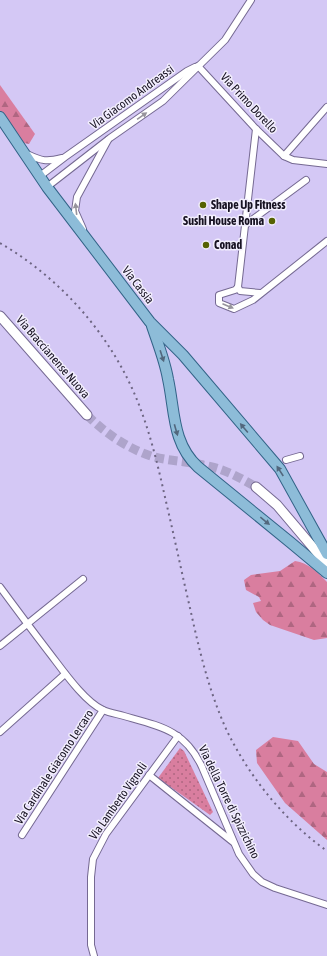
<svg xmlns="http://www.w3.org/2000/svg" width="327" height="956" viewBox="0 0 327 956" font-family="'Asap Condensed',sans-serif">
  <defs>
    <pattern id="grass-dots" width="8" height="8" patternUnits="userSpaceOnUse"><rect width="8" height="8" fill="#d97e9f"/><path d="M2 2h.1M6 6h.1" fill="none" stroke="#af6681" stroke-width="1.8" stroke-linecap="round"/></pattern>
    <pattern id="forest-firs" width="22" height="20" patternUnits="userSpaceOnUse"><rect width="22" height="20" fill="#d97e9f"/><path d="M5 1l3.5 6h-7zM16 11l3.5 6h-7z" fill="#af6681"/></pattern>
  </defs>
  <rect width="100%" height="100%" fill="#d4c8f5"/>
  <!-- grass -->
  <path fill="url(#grass-dots)" d="M 180,748 L 184,751 L 213,812 L 210,815 L 158,778 Z"/>
  <!-- forest -->
  <g fill="url(#forest-firs)">
    <path d="M 0,85 L 35,134 L 29,144 L 19,142 L 0,115 Z"/>
    <path d="M 295,561 C 309,563 317,572 327,582 L 327,638 L 314,640 L 270,625 L 263,620 L 256,612 L 253,603 L 261,601 L 259,597 L 246,590 L 244,580 L 251,575 L 280,571 Z"/>
    <path d="M 273,737 L 298,741 L 314,764 L 327,772 L 327,840 L 285,803 L 257,763 L 256,750 Z"/>
  </g>
  <g fill="none" stroke-linecap="round" stroke-linejoin="round">
    <!-- secondary-tunnel -->
    <path stroke="#aea4cb" stroke-width="9" stroke-dasharray="9 4.5" stroke-linecap="butt" d="M 87,415 C 105,433 127,448 151,456 C 168,461 186,461 203,465 C 222,468 239,477 256,487"/>
    <!-- minor casing -->
    <g stroke="#756992" stroke-width="8">
      <g id="minor">
        <path d="M 198,66 L 256,129 L 284,156 L 293,160 L 327,164"/>
        <path d="M 256,129 L 238,287 L 235,290 L 219,295 L 219,303 L 234,309 L 253,300 L 327,241"/>
        <path d="M 27,154 C 42,161 46,162 62,158"/>
        <path d="M 284,156 L 327,107"/>
        <path d="M 40,176 L 65,157 L 187,71 L 195,67"/>
        <path d="M 47,187 L 110,138 L 163,101 L 225,40 L 251,0"/>
        <path d="M 245,225 L 306,180"/>
        <path d="M 83,229 L 75,211 L 77,197 L 108,140"/>
        <path d="M 238,287 L 240,291 L 260,293"/>
        <path d="M 286,460 L 300,456"/>
        <path d="M 0,587 C 17,610 34,633 51,655 C 64,672 85,702 103,710 C 110,713 117,714 124,716 C 160,726 185,730 202,767 L 239,854 L 253,874 L 262,882 L 275,888 L 327,905"/>
        <path d="M 0,646 L 83,579"/>
        <path d="M 0,732 L 65,674"/>
        <path d="M 149,775 L 233,842"/>
        <path d="M 22,835 L 103,710"/>
        <path d="M 94,956 L 91,945 L 91,877 L 93,859 L 106,834 L 178,736"/>
      </g>
    </g>
    <!-- secondary casing -->
    <g stroke="#756992" stroke-width="11">
      <g id="secondary">
        <path d="M 0,316 L 87,415"/>
        <path d="M 256,487 L 277,505 L 327,564"/>
      </g>
    </g>
    <!-- primary casing -->
    <g stroke="#326387" stroke-width="12">
      <g id="primary">
        <path d="M 0,117 L 47,187 L 150,322 L 183,355 L 280,469 L 327,554"/>
        <path d="M 152,326 C 158,344 165,361 168,379 C 175,411 172,443 198,467 L 290,542 L 327,573"/>
      </g>
    </g>
    <!-- minor -->
    <use href="#minor" stroke="#fff" stroke-width="6"/>
    <!-- secondary -->
    <use href="#secondary" stroke="#fff" stroke-width="9"/>
    <!-- primary -->
    <use href="#primary" stroke="#8dbcd8" stroke-width="10"/>
    <!-- rail -->
    <path stroke="#6d6582" stroke-width="2" stroke-dasharray="2 4" stroke-linecap="butt" d="M 0,243 C 65,281 117,342 142,413 C 153,443 160,475 167,506 C 175,540 182,574 190,608 C 199,649 209,692 227,731 C 250,778 285,821 327,851"/>
  </g>
  <!-- one-way arrows -->
  <defs><path id="oneway-solid" d="M-6-.8H1V-3.2L6.5 0L1 3.2V.8H-6Z"/></defs>
  <g fill="#97949c">
    <use href="#oneway-solid" transform="translate(142 116) rotate(-35)"/>
    <use href="#oneway-solid" transform="translate(76 209) rotate(-97)"/>
    <use href="#oneway-solid" transform="translate(228 306) rotate(23)"/>
  </g>
  <g fill="#52677d">
    <use href="#oneway-solid" transform="translate(162 356) rotate(72)"/>
    <use href="#oneway-solid" transform="translate(244 428) rotate(-130)"/>
    <use href="#oneway-solid" transform="translate(176 430) rotate(74)"/>
    <use href="#oneway-solid" transform="translate(280 471) rotate(-123)"/>
    <use href="#oneway-solid" transform="translate(265 521) rotate(39)"/>
  </g>
  <!-- markers -->
  <g fill="#566202" stroke="#f2eefd" stroke-width="1.5">
    <circle cx="203" cy="205" r="4"/>
    <circle cx="272" cy="221" r="4"/>
    <circle cx="206" cy="245" r="4"/>
  </g>
  <g text-anchor="middle" stroke-width="3" stroke-linejoin="round" paint-order="stroke">
    <!-- street labels -->
    <g font-size="12" fill="#171222" stroke="#f2eefd">
      <text transform="translate(132 97) rotate(-36)" y="4">Via Giacomo Andreassi</text>
      <text transform="translate(249 103) rotate(47)" y="4">Via Primo Dorello</text>
      <text transform="translate(138 285) rotate(52)" y="4">Via Cassia</text>
      <text transform="translate(53 357) rotate(49)" y="4">Via Braccianense Nuova</text>
      <text transform="translate(54 767) rotate(-57)" y="4">Via Cardinale Giacomo Lercaro</text>
      <text transform="translate(118 801) rotate(-55)" y="4">Via Lamberto Vignoli</text>
      <text transform="translate(229 802) rotate(64)" y="4">Via della Torre di Spizzichino</text>
    </g>
    <!-- poi labels -->
    <g font-size="12" font-weight="bold" fill="#171222" stroke="#f2eefd" text-anchor="start">
      <text x="211" y="209">Shape Up Fitness</text>
      <text x="264" y="225" text-anchor="end">Sushi House Roma</text>
      <text x="214" y="249">Conad</text>
    </g>
  </g>
</svg>
